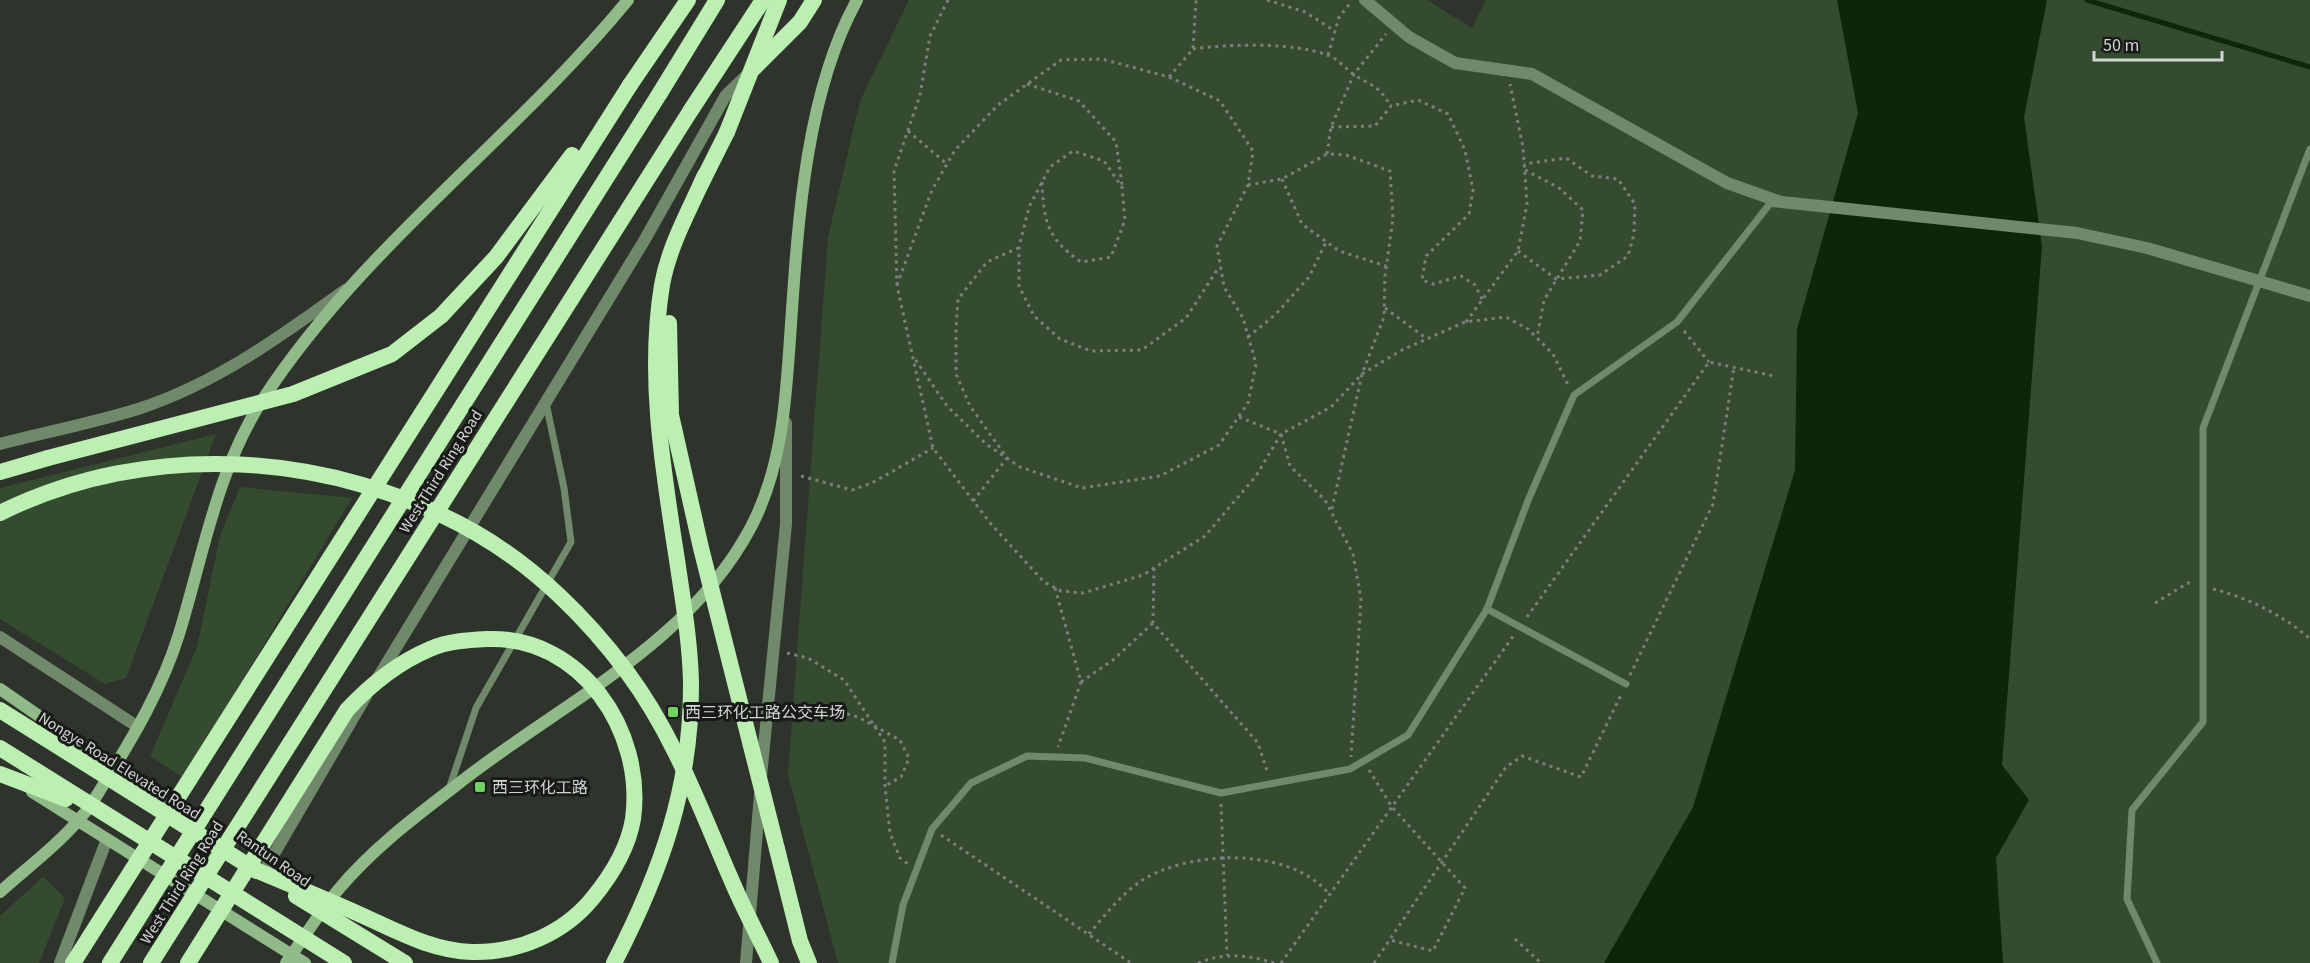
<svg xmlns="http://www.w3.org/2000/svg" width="2310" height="963" viewBox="0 0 2310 963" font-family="'Source Sans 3','Noto Sans SC',sans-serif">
  <rect width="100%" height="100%" fill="#2e342c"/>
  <!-- green -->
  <g fill="#344b30">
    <path d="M 909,0 L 1427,0 L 1472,28 L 1486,0 L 2310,0 L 2310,963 L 838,963 L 788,775 L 806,531 L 828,237 L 860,101 Z"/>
    <path d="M 216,434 L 126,678 L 105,684 L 0,619 L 0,488 Z"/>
    <path d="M 240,487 L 352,498 L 184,778 L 150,756 L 197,647 L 220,536 Z"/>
    <path d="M 43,877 L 65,898 L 39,963 L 0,963 L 0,916 Z"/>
  </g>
  <!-- water -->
  <path fill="#0d2509" d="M 1837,0 L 2047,0 L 2024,117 L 2042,246 L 2002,765 L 2029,800 L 1996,858 L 2003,963 L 1604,963 L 1693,807 L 1795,470 L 1797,329 L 1858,113 Z"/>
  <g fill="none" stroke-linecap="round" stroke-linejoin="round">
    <!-- stream -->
    <path stroke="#0d2509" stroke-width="5" d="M 2087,0 L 2310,67"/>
    <!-- path -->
    <g stroke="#7b807a" stroke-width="3" stroke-dasharray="3 4.5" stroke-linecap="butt">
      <path d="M 948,0 L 930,36 L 920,95 L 894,171 L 897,286 L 933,448 L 991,524 L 1044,582 L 1061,591 L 1083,593 L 1143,575 L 1205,536 L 1256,476 L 1281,434 L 1331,407 L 1362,374 L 1402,350 L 1465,322 L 1506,317 L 1528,329 L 1553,354 L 1568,385"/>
      <path d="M 1267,0 L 1305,12 L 1335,31"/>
      <path d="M 1193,49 C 1230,44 1292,42 1327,55 C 1337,58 1345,68 1353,74 C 1373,87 1377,84 1391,106"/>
      <path d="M 1328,55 L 1339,17 L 1352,1"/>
      <path d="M 1169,77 L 1193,49 L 1196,0"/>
      <path d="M 1027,84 L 1079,101 L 1116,142 L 1122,185"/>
      <path d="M 1331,127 L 1375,126 L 1391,106 L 1418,100 L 1448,114 L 1465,150 L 1473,190 L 1469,214 L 1426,256 L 1422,280 L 1433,284 L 1461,276 L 1475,285 L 1483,301"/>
      <path d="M 908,131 L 947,164"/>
      <path d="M 1327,154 L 1331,127 L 1354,74 L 1386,34"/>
      <path d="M 1525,170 L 1559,188 L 1583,210 L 1580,241 L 1544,300 L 1537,338"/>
      <path d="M 1282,179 L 1302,224 L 1339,251 L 1386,266"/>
      <path d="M 1042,182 C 1044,223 1047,238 1081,262 L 1111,257 L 1125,220 L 1122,187 L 1104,161 L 1073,151 L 1050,167 L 1029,207 L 1019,247 L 1019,286 L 1034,316 L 1060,339 L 1091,351 L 1142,350 L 1186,318 L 1219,267"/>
      <path d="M 1248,185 L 1282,179 L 1327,154 L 1346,155 L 1390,171 L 1393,218 L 1385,276 L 1384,317 L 1362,374 L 1331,513"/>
      <path d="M 1518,251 L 1556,279 L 1600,275 L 1628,256 L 1634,234 L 1635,204 L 1618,179 L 1592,176 L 1566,158 L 1524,164"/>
      <path d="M 897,285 L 932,190 L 955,150 L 998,105 L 1061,60 L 1102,59 L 1169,77 L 1220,101 L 1253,151 L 1248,185 L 1217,246 L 1224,287 L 1243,318 L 1256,364 L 1248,403 L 1219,445 L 1160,476 L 1082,488 L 1020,467 L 986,444 L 947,406 L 913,356"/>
      <path d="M 1385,308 L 1427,339"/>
      <path d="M 1466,322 L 1518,251 L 1527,204 L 1523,147 L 1510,84"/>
      <path d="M 1684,331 L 1709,362"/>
      <path d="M 1248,337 L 1276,314 L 1309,277 L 1326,242"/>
      <path d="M 1239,417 L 1281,434"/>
      <path d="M 1281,434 L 1290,466 L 1325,500 L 1353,554 L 1361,599 L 1351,757"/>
      <path d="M 801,476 L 852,490 L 872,483 L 933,448"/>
      <path d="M 973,501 L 1007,458 L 970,406 L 956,374 L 956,328 L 958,299 L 987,262 L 1018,248"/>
      <path d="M 1154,568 L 1153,623 L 1258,743 L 1268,774"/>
      <path d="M 1055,588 L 1081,682 L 1058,747"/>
      <path d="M 2213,589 C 2246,597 2285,616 2310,639"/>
      <path d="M 2155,603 L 2188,583 L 2192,584"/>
      <path d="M 1527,617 L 1709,362 L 1774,376"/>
      <path d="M 787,653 L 808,658 L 844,680 L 885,742 L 885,786 L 890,833 L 900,858 L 908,864"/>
      <path d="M 1630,675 L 1713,504 L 1734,367"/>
      <path d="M 1081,682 L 1113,660 L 1153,623"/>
      <path d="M 781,709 L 817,705 L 858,717 L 900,740 L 909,758 L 901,777 L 885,786"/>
      <path d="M 1369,770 L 1392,807 L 1465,888 L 1433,951 L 1390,940"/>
      <path d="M 1221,804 L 1227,955"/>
      <path d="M 941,835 L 1131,963"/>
      <path d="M 1089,934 C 1104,916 1123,892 1144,879 C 1193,850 1290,847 1329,894"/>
      <path d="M 1515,939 L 1541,963"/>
      <path d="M 1198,963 C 1224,952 1248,955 1274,963"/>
      <path d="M 1281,963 L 1514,635"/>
      <path d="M 1374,963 L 1506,767 L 1522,756 L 1581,777 L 1621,695"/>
    </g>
    <!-- service -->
    <g stroke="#6f896a" stroke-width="7">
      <path d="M 1487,609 L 1626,684"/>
      <path d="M 449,789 L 476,708 L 571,542 L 564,488 L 546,403"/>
      <path d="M 892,963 L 903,905 L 932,829 L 971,783 L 1027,756 L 1085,758 L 1221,793 L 1350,769 L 1408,735 L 1487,609 L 1529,498 L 1574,395 L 1677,322 L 1772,201"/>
      <path d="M 2157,963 L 2127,899 L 2132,810 L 2203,722 L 2203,428 L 2310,149"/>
    </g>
    <!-- minor -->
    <g stroke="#6f896a" stroke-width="12">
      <path d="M 1365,0 L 1409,37 L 1455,63 L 1532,74 L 1727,183 L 1778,201"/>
      <path d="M 1772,201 L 2077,233 L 2147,248 L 2310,296"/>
      <path d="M 0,444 C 46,432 93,423 138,409 C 215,384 280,337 345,290"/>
      <path d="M 0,637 L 138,727"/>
      <path d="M 377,679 L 644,241 L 726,95 L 749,73"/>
      <path d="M 761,776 L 786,524 L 786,423"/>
      <path d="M 264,871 L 366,696"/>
      <path d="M 60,963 L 107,839"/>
      <path d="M 746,963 L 760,794"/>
    </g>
    <!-- secondary -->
    <g stroke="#91ba89" stroke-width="12">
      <path d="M 0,689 L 176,811"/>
      <path d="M 32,792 L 305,963"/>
      <path d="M 0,892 C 28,867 59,844 82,816 C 92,805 99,791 107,779 C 135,734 163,686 179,634 C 204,553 216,472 263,399 C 363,246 513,140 628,0"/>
      <path d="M 286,963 C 303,939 319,913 338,890 C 372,849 416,816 458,784 C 559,704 689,645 751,527 C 784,464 786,394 791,324 C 798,221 806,92 857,0"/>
    </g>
    <!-- trunk -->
    <g stroke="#bcefb2" stroke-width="16">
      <path d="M 754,68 L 800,22 L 814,0"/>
      <path d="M 630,85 L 688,0"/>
      <path d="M 660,93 L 717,0"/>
      <path d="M 691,110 L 763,0"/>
      <path d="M 727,132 L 779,0"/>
      <path d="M 0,472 L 48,458"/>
      <path d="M 777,849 L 800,941 L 809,963"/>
    </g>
    <!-- trunk-bridge -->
    <g stroke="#bcefb2" stroke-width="16">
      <path d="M 701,184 L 727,132"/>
      <path d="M 669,323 L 671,415 L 701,548 L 777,849"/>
      <path d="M 48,458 L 293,394 L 392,354 L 441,316 L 496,257 L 572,155"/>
      <path d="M 0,513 C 149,439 333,451 476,533 C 535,567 587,618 627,672 C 674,735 700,808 731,879 C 743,908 758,935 771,963"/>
      <path d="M 0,710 L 257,871"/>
      <path d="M 0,748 L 344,963"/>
      <path d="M 0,774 L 66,799"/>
      <path d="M 296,896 L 405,963"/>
      <path d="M 73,963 L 630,85"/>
      <path d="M 110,963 L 660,93"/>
      <path d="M 151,963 L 691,110"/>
      <path d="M 188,963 L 347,710 C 371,684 397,663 430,649 C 448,641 469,640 488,639 C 581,636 645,731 633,819 C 628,849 611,876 592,899 C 563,934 518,953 472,952 C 432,951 397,931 361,915 C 325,899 289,884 253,869"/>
      <path d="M 614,963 C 661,872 692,786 691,682 C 690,641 683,601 677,560 C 663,470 647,376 662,285 C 669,246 689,211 705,175"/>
    </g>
  </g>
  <!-- markers -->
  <g fill="#70d35f" stroke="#181a17" stroke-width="2">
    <rect x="667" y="706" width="12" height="12" rx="3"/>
    <rect x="474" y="781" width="12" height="12" rx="3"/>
  </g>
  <g text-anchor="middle" stroke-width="6" stroke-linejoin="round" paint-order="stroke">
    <!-- street labels -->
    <g font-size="16" fill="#d1d5d1" stroke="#181a17">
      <text transform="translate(440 471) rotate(-58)" y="6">West Third Ring Road</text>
      <text transform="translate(120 765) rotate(32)" y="6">Nongye Road Elevated Road</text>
      <text transform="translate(274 858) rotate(35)" y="6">Rantun Road</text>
      <text transform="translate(181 882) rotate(-58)" y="6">West Third Ring Road</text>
    </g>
    <!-- poi labels -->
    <g font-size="16" fill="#d1d5d1" stroke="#181a17" text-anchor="start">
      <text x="685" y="718">西三环化工路公交车场</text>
      <text x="492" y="793">西三环化工路</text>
    </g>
  </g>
  <!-- scale -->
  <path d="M2094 51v9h128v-9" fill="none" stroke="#d1d5d1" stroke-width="3"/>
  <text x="2103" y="51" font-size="18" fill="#d1d5d1" stroke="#181a17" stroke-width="4.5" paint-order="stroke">50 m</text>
</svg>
